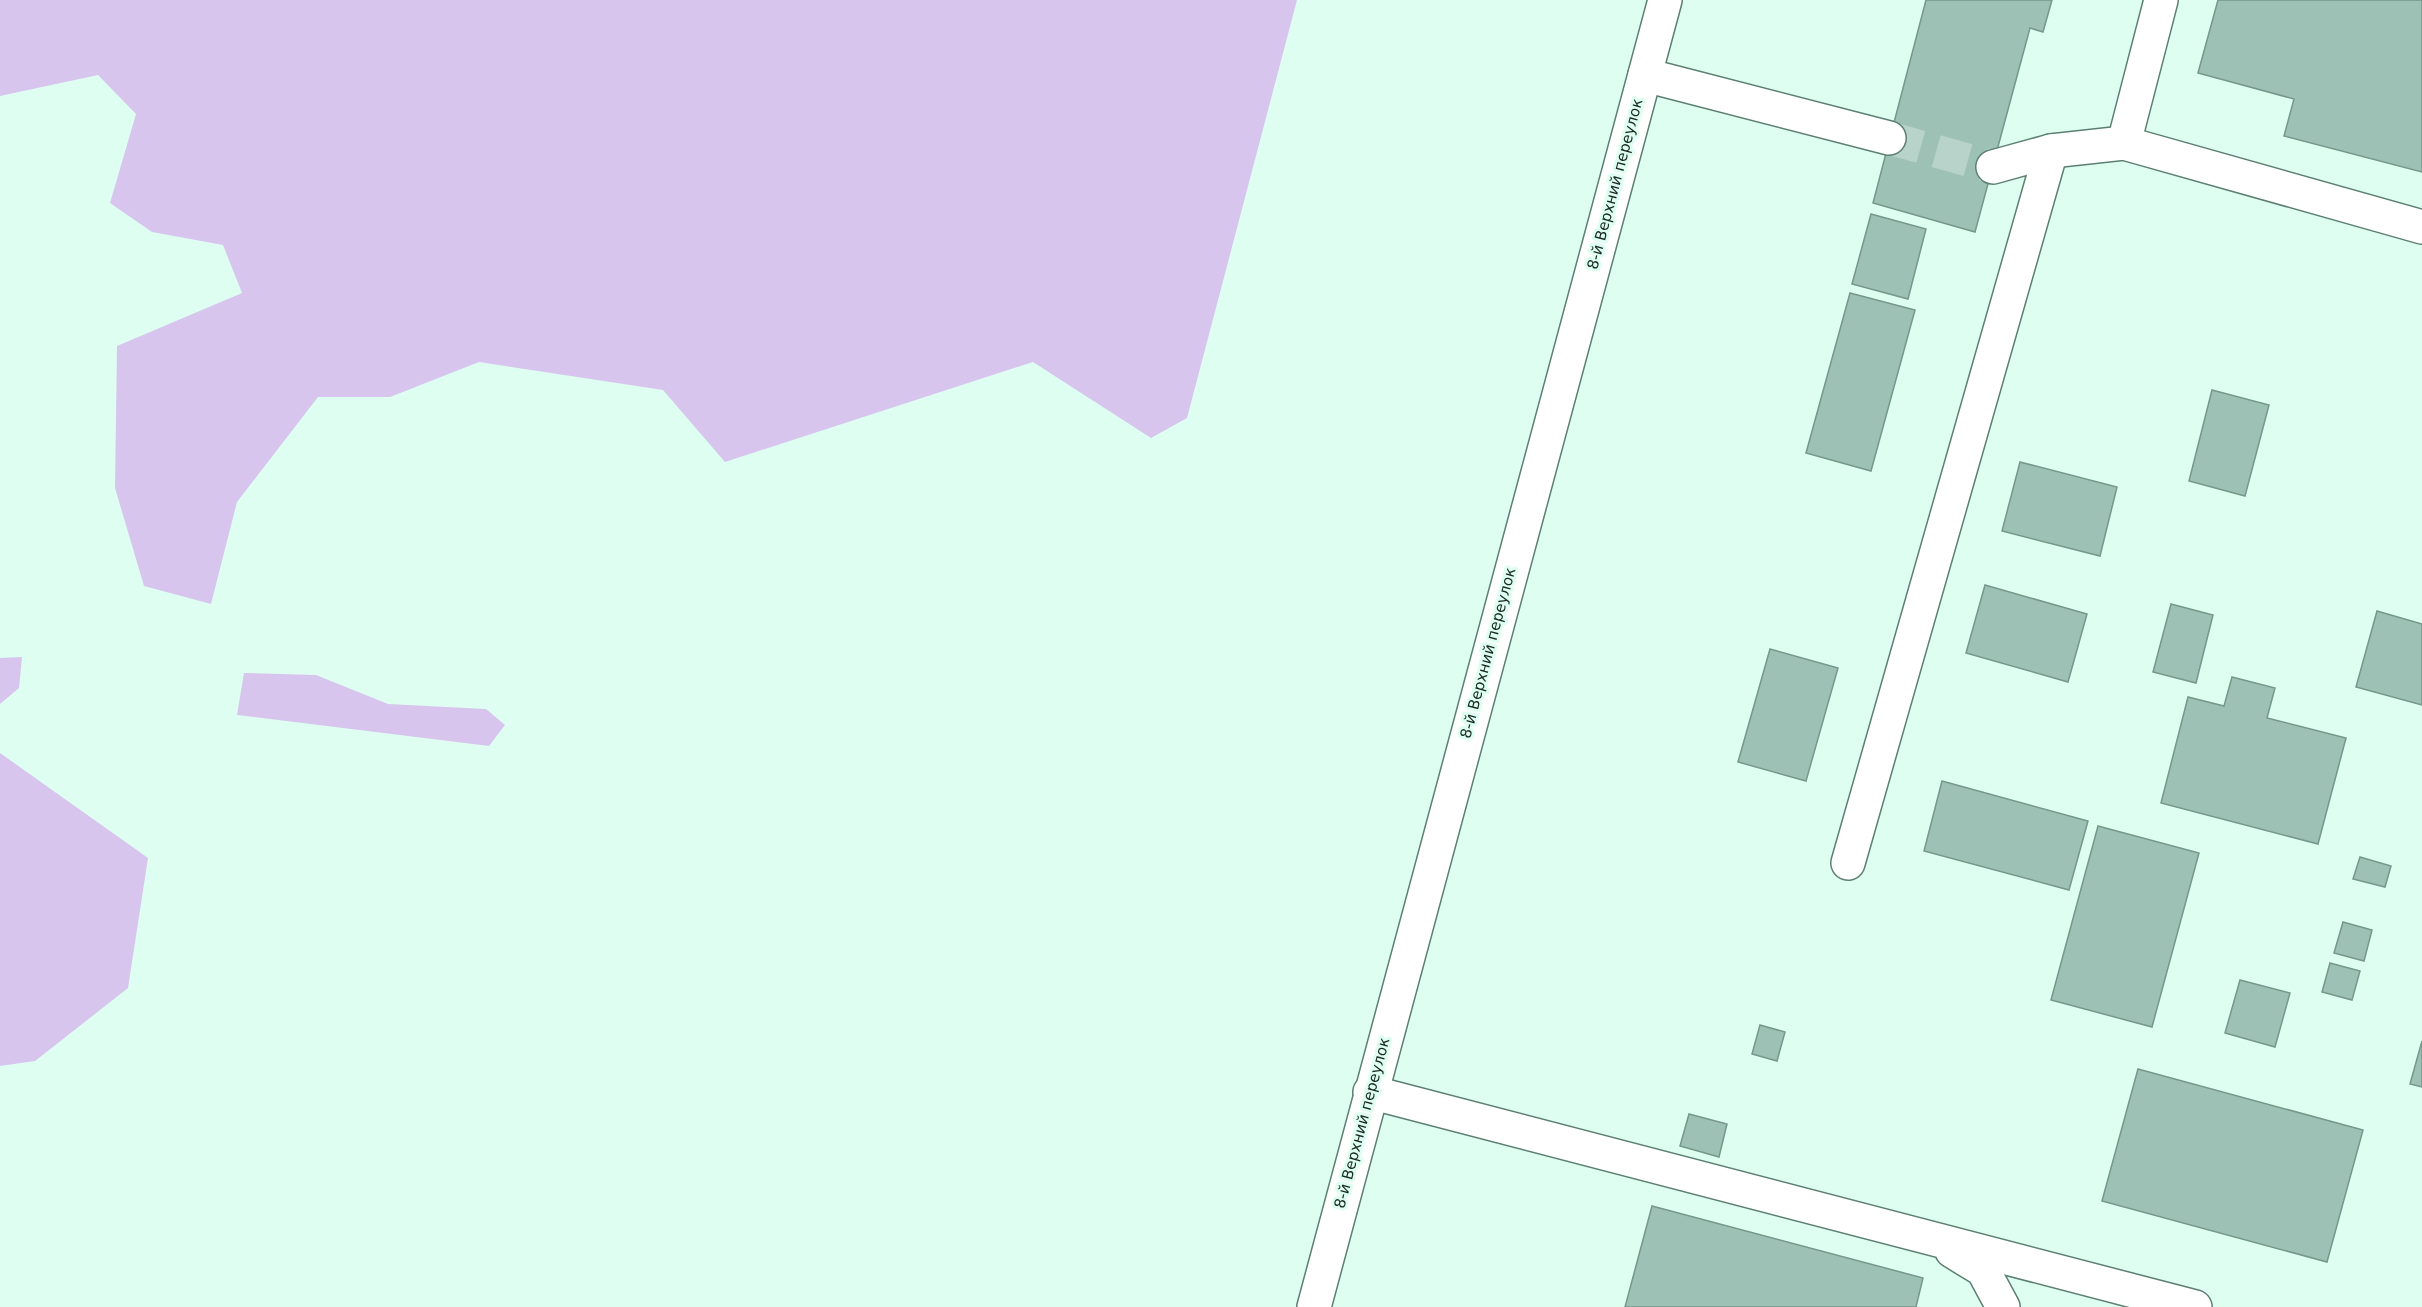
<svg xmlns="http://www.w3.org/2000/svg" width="2422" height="1307" viewBox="0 0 2422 1307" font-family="'DejaVu Sans',sans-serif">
  <rect width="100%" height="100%" fill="#dffef2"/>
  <!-- green -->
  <g fill="#d7c5ee">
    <path d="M 0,0 L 1297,0 L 1187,418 L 1151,438 L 1033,362 L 725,462 L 663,390 L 479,362 L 390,397 L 318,397 L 237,502 L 211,604 L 144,586 L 115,488 L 117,346 L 242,293 L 223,245 L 152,232 L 110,203 L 136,114 L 98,75 L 0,96 Z"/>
    <path d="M 22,657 L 19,688 L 0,704 L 0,658 Z"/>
    <path d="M 244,673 L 316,675 L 388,704 L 486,709 L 505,725 L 489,746 L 237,715 Z"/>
    <path d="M 0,753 L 148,858 L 128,988 L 35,1061 L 0,1066 Z"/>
  </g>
  <!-- building -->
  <g fill="#9dc2b5" stroke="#74988b" stroke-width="1.5">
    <path d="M 1926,0 L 2052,0 L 2043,32 L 2030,28 L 1975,232 L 1873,203 Z"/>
    <path d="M 2218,0 L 2422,0 L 2422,172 L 2284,136 L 2294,99 L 2198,73 Z"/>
    <path d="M 1871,214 L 1926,229 L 1908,299 L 1852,284 Z"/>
    <path d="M 1850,293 L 1915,310 L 1871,471 L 1806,453 Z"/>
    <path d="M 2212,390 L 2269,405 L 2245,496 L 2189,481 Z"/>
    <path d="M 2020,462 L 2117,487 L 2100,556 L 2002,531 Z"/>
    <path d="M 1985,585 L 2087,614 L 2068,682 L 1966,653 Z"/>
    <path d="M 2171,604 L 2213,615 L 2196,683 L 2153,672 Z"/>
    <path d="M 2377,611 L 2422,624 L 2422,705 L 2356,687 Z"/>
    <path d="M 1770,649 L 1838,668 L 1806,781 L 1738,762 Z"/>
    <path d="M 2232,677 L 2275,688 L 2267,718 L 2346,738 L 2318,844 L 2161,803 L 2188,697 L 2224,706 Z"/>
    <path d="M 1942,781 L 2088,821 L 2069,890 L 1924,851 Z"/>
    <path d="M 2098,826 L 2199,853 L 2152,1027 L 2051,1000 Z"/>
    <path d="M 2360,857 L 2391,866 L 2385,887 L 2353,879 Z"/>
    <path d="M 2343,922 L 2372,930 L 2364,961 L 2334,953 Z"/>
    <path d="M 2330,963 L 2360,971 L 2352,1000 L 2322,992 Z"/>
    <path d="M 2240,980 L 2290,993 L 2275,1047 L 2225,1033 Z"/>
    <path d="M 1760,1025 L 1785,1032 L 1777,1061 L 1752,1054 Z"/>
    <path d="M 2422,1041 L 2422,1087 L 2410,1084 Z"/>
    <path d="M 2138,1069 L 2363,1130 L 2327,1262 L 2102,1201 Z"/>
    <path d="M 1689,1114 L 1727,1124 L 1719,1157 L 1680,1146 Z"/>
    <path d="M 1652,1206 L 1923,1278 L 1916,1307 L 1625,1307 Z"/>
  </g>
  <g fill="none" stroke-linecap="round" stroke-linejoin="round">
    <!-- minor-tunnel -->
    <path stroke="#b8d3c9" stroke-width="33" stroke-dasharray="33 16" stroke-linecap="butt" d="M 1889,138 L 1993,167"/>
    <!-- minor casing -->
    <g stroke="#5c7f73" stroke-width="36">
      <g id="minor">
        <path d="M 1645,75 L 1889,138"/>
        <path d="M 2124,143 L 2161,0"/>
        <path d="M 2051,151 L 2124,143 L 2422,227"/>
        <path d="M 1848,863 L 2051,151 L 1993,167"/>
        <path d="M 1370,1092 L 2195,1307"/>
        <path d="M 1952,1251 L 1983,1270 L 2003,1307"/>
        <path d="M 1314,1307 L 1665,0"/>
      </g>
    </g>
    <!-- minor -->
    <use href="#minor" stroke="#fff" stroke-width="33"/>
  </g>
  <g text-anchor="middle" stroke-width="6" stroke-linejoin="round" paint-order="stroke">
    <!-- street labels -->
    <g font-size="15" fill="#1a2823" stroke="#dffef2">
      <text transform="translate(1615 184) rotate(-75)" y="5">8-й Верхний переулок</text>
      <text transform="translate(1488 653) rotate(-75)" y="5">8-й Верхний переулок</text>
      <text transform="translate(1362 1123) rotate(-75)" y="5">8-й Верхний переулок</text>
    </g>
  </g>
</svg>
